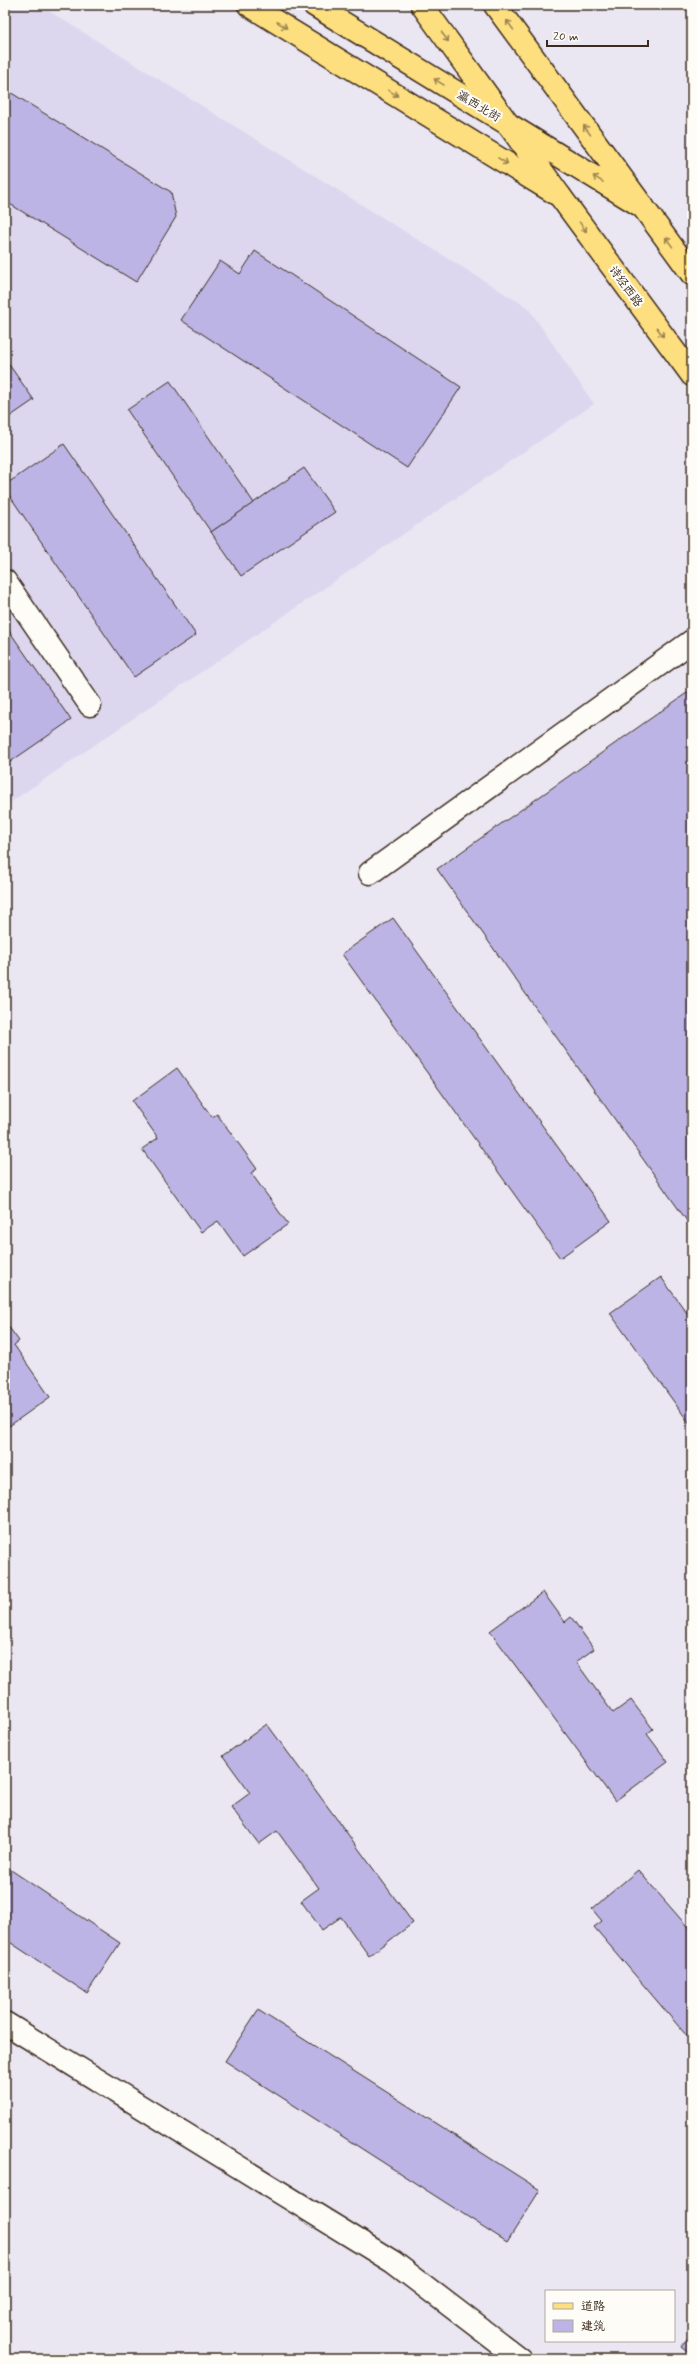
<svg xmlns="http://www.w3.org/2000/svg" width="697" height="2364" viewBox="0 0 697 2364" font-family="Mynerve,'LXGW WenKai TC',sans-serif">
  <rect width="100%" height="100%" fill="#eae6f2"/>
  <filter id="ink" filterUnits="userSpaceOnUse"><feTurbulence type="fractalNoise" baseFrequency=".025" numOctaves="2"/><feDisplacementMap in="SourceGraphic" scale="8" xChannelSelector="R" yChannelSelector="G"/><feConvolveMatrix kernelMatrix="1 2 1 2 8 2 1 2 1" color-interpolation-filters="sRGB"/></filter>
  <g filter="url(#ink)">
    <!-- built -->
    <path fill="#dcd7ee" d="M 5,5 L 39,5 L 528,308 L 594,404 L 5,806 Z"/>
    <!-- building -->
    <g fill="#bcb4e5" stroke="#3b2a1e">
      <path d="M 5,89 L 171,192 L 176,217 L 136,282 L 5,201 Z"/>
      <path d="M 255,251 L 461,387 L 407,468 L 181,320 L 220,261 L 240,274 Z"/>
      <path d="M 5,359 L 34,400 L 5,420 Z"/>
      <path d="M 170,381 L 254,503 L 211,532 L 127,410 Z"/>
      <path d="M 64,444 L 196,635 L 134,677 L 5,489 L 5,485 Z"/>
      <path d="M 304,468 L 335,512 L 241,576 L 211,532 Z"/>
      <path d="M 5,625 L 71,720 L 10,762 L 5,756 Z"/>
      <path d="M 691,690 L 692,692 L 692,1228 L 437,869 Z"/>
      <path d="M 393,918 L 611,1221 L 560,1258 L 342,954 Z"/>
      <path d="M 177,1068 L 212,1117 L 217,1114 L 257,1169 L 251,1173 L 288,1224 L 243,1256 L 218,1221 L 201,1232 L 142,1149 L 158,1138 L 132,1101 Z"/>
      <path d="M 661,1277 L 692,1320 L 692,1427 L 610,1313 Z"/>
      <path d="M 5,1322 L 19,1341 L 14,1345 L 50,1397 L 5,1429 Z"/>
      <path d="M 543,1592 L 565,1622 L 571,1617 L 594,1649 L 576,1662 L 613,1713 L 631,1700 L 653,1729 L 647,1734 L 668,1762 L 615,1801 L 490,1631 Z"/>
      <path d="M 267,1724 L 413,1923 L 369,1956 L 341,1917 L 322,1930 L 301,1901 L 319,1888 L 277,1831 L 259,1844 L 231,1807 L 250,1793 L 223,1756 Z"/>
      <path d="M 5,1866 L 120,1943 L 87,1993 L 5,1939 Z"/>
      <path d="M 638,1870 L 692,1932 L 692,2042 L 594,1927 L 602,1921 L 592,1909 Z"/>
      <path d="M 258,2010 L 540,2190 L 507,2242 L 225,2061 Z"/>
      <path d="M 692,2334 L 692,2354 L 682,2346 Z"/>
    </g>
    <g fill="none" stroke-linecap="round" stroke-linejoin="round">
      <!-- minor casing -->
      <g stroke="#3b2a1e" stroke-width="25">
        <g id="minor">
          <path d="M 5,581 L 90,705"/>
          <path d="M 370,873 L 692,641"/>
          <path d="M 5,2023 L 393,2262 L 520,2359"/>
        </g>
      </g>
      <!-- major casing -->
      <g stroke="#3b2a1e" stroke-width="25">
        <g id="major">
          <path d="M 422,5 L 560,196"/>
          <path d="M 495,5 L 643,207"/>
        </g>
      </g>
      <!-- highway casing -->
      <g stroke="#3b2a1e" stroke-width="25">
        <g id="highway">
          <path d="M 249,5 L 560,196 L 692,375"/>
          <path d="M 314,5 L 643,207 L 692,274"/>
        </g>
      </g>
      <!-- minor -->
      <use href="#minor" stroke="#fdfcf7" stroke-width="22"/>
      <!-- major -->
      <use href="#major" stroke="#fedf80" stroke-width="22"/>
      <!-- highway -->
      <use href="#highway" stroke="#fedf80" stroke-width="22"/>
    </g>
    <!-- one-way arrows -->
    <defs><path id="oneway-shaft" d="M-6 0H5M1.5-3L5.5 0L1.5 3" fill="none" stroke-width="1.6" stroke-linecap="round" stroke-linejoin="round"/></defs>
    <g stroke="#9c844f">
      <use href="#oneway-shaft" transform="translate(282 25) rotate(32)"/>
      <use href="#oneway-shaft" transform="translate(510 25) rotate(-126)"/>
      <use href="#oneway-shaft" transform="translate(445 37) rotate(54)"/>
      <use href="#oneway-shaft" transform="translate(439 82) rotate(-148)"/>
      <use href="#oneway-shaft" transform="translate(393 93) rotate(32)"/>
      <use href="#oneway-shaft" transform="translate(587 130) rotate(-126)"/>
      <use href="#oneway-shaft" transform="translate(503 161) rotate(32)"/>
      <use href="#oneway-shaft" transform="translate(598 179) rotate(-148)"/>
      <use href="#oneway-shaft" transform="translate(583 227) rotate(54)"/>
      <use href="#oneway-shaft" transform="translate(669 242) rotate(-126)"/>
      <use href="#oneway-shaft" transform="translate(660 332) rotate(54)"/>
    </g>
  </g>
  <g text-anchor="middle" stroke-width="4" stroke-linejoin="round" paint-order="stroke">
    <!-- street labels -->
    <g font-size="12" fill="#3b2a1e" stroke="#fdfcf7">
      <text transform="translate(479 106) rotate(31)" y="4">瀛西北街</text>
      <text transform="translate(626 286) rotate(54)" y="4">诗经西路</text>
    </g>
  </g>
  <!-- margin -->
  <rect width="697" height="2364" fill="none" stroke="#fdfcf7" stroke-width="20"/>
  <rect x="10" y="10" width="677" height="2344" fill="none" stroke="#3b2a1e" stroke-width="1.5" filter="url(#ink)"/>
  <!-- legend -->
  <rect x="545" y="2290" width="130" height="52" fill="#fdfcf7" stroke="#afa8a0"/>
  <rect x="553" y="2303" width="20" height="6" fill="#fedf80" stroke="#afa8a0"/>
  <text x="581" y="2310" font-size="12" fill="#3b2a1e">道路</text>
  <rect x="553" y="2320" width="20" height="12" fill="#bcb4e5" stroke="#afa8a0"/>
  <text x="581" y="2330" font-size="12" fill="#3b2a1e">建筑</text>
  <!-- scale -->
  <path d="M547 40v6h101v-6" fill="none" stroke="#3b2a1e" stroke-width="2"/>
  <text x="553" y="40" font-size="12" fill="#3b2a1e" stroke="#fdfcf7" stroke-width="3" paint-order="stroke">20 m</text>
</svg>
